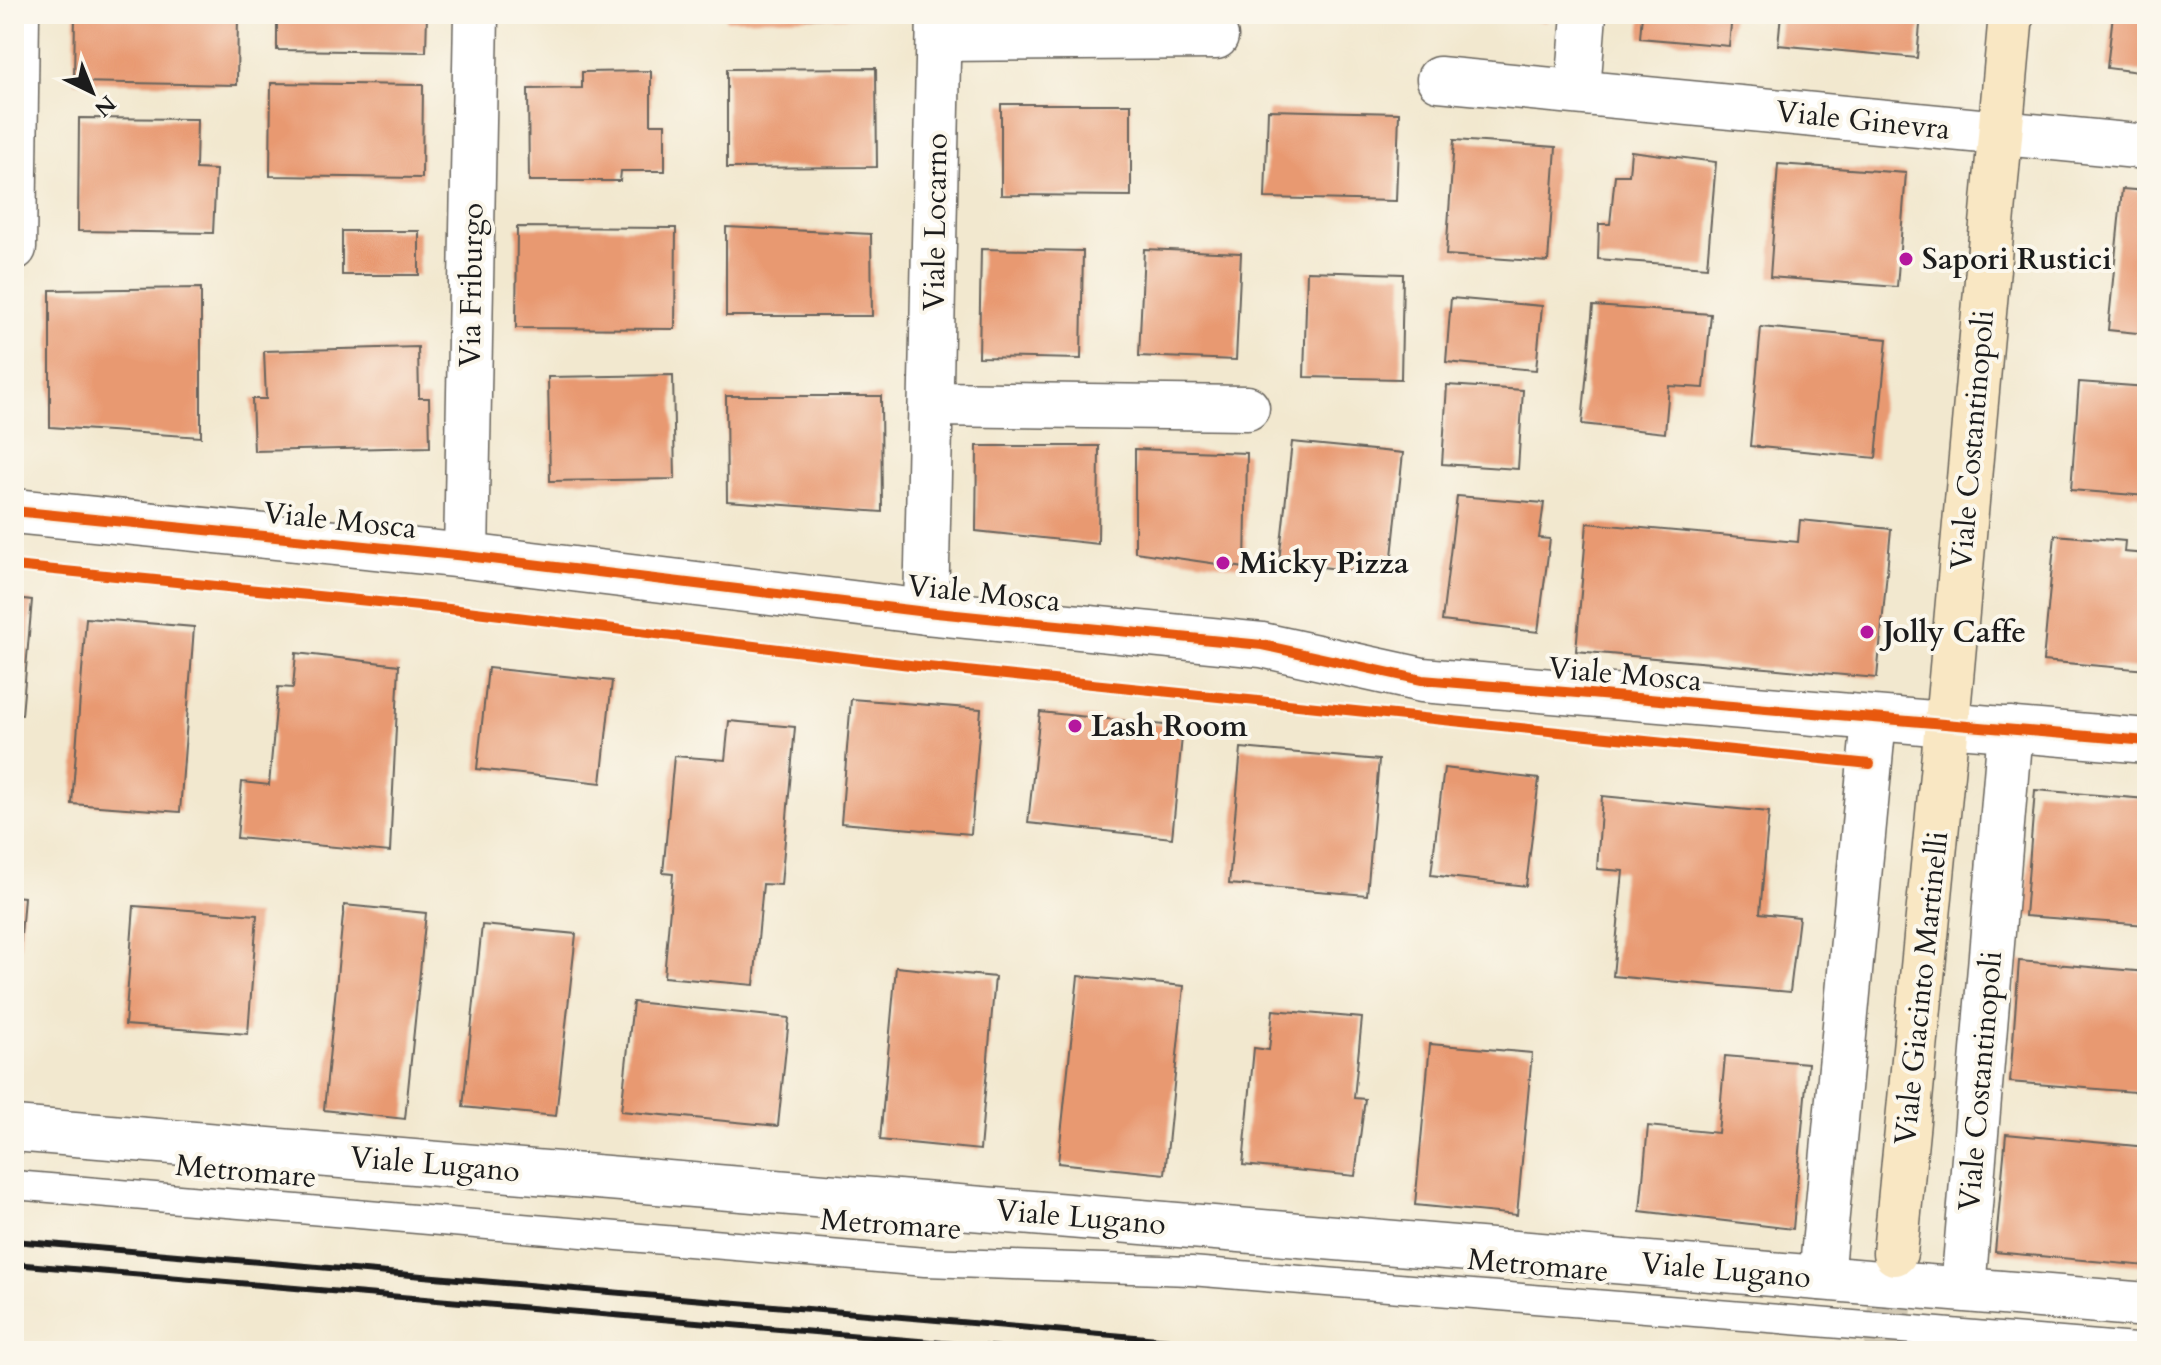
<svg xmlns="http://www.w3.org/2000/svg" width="2161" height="1365" viewBox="0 0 2161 1365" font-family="Cardo,serif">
  <rect width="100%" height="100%" fill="#fbf7ec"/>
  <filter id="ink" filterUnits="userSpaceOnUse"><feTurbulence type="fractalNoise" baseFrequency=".0125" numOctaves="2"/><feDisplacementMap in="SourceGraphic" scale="16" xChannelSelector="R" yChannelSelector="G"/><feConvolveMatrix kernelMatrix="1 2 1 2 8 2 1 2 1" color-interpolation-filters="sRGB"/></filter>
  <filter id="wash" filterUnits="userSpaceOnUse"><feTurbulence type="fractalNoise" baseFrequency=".006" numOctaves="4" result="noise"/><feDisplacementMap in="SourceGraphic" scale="32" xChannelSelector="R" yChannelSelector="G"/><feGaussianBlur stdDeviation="1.8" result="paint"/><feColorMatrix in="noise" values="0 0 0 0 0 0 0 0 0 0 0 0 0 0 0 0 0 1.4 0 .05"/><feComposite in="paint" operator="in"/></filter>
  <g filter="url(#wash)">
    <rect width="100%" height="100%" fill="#f2e8cf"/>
    <g id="blocks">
      <!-- building -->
      <g fill="#e89971">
        <path d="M 75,14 L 238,14 L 237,85 L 74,82 Z"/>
        <path d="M 277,14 L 427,14 L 426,52 L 277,50 Z"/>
        <path d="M 725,14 L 874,14 L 874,17 L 725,20 Z"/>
        <path d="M 1476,14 L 1547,14 L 1547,22 L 1476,16 Z"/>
        <path d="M 1642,14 L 1732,14 L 1729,46 L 1640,38 Z"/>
        <path d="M 1781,14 L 1921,14 L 1917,58 L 1778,45 Z"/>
        <path d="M 2113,14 L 2147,14 L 2147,73 L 2107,68 Z"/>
        <path d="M 876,68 L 877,167 L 727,168 L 727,69 Z"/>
        <path d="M 651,71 L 651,124 L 665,124 L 665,171 L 621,171 L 620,181 L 529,181 L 528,89 L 582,88 L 582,72 Z"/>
        <path d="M 271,83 L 423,85 L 422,178 L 270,176 Z"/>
        <path d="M 1001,104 L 1131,104 L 1131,196 L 1001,195 Z"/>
        <path d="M 1268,110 L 1399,113 L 1396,201 L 1265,198 Z"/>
        <path d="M 79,118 L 197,119 L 196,169 L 216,170 L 213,233 L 78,231 Z"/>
        <path d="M 1454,140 L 1556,147 L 1548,262 L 1446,255 Z"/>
        <path d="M 1631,151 L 1716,162 L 1707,267 L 1598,259 L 1599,224 L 1610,224 L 1615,175 L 1629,175 Z"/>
        <path d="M 1778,164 L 1906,173 L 1897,287 L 1770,277 Z"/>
        <path d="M 2122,189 L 2147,191 L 2147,334 L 2108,330 Z"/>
        <path d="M 517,227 L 676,228 L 675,329 L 516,328 Z"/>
        <path d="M 726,227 L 871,234 L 872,316 L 726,316 Z"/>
        <rect x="342" y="231" width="77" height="44"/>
        <path d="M 981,249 L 1083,251 L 1081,359 L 979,357 Z"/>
        <path d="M 1144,249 L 1241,253 L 1236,360 L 1139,356 Z"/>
        <path d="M 1307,271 L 1403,274 L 1401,379 L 1304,377 Z"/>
        <path d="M 201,288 L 201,437 L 50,427 L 50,290 Z"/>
        <path d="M 1451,298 L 1542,306 L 1536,370 L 1446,362 Z"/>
        <path d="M 1593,306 L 1711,314 L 1704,388 L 1669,386 L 1665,433 L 1582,424 Z"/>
        <path d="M 1761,327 L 1887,339 L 1876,458 L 1750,446 Z"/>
        <path d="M 418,347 L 419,398 L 429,398 L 430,447 L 254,451 L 252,399 L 266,399 L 264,351 Z"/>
        <path d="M 673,375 L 675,479 L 550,481 L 548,377 Z"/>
        <path d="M 2079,382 L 2147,387 L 2147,496 L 2071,490 Z"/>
        <path d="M 1447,385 L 1523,390 L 1518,469 L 1442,464 Z"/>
        <path d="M 726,396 L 881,396 L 882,512 L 727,501 Z"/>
        <path d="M 1292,442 L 1403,453 L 1390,575 L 1279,562 Z"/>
        <path d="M 977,446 L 1099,446 L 1098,544 L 976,531 Z"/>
        <path d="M 1135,449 L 1247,453 L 1245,568 L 1135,552 Z"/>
        <path d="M 1457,496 L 1544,503 L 1539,538 L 1550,539 L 1538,632 L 1442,621 Z"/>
        <path d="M 1800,520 L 1891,529 L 1877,678 L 1576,651 L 1587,523 L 1798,542 Z"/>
        <path d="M 2055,535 L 2125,541 L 2124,552 L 2147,554 L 2147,670 L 2043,661 Z"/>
        <path d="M 14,598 L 32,600 L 22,715 L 14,714 Z"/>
        <path d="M 86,618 L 194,627 L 180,812 L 72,804 Z"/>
        <path d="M 296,653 L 399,665 L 390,852 L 237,838 L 242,782 L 269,785 L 278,687 L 293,688 Z"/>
        <path d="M 488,668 L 612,681 L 601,783 L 477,769 Z"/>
        <path d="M 851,699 L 981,709 L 971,834 L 841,823 Z"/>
        <path d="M 1040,712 L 1183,727 L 1172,838 L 1028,823 Z"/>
        <path d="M 729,721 L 795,727 L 781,885 L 763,884 L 754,985 L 664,977 L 673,874 L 663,873 L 674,756 L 725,760 Z"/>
        <path d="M 1241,748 L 1379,760 L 1367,895 L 1229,884 Z"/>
        <path d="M 1444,768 L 1539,779 L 1526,886 L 1431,875 Z"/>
        <path d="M 2035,790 L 2147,799 L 2147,925 L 2025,916 Z"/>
        <path d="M 1602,796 L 1769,812 L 1760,913 L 1799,917 L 1790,992 L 1613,976 L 1623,871 L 1597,869 Z"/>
        <path d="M 14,896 L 24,897 L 16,999 L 14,999 Z"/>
        <path d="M 344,905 L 426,913 L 405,1119 L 324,1110 Z"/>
        <path d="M 134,906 L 257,915 L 248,1034 L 125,1025 Z"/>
        <path d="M 482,925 L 576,934 L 556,1116 L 463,1107 Z"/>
        <path d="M 2019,961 L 2147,972 L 2147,1093 L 2010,1082 Z"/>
        <path d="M 896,967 L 995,977 L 980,1150 L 880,1140 Z"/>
        <path d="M 1078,976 L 1184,986 L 1165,1174 L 1058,1163 Z"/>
        <path d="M 633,1002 L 789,1018 L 778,1126 L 621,1111 Z"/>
        <path d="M 1273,1010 L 1362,1018 L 1354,1098 L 1365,1099 L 1355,1176 L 1243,1165 L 1254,1048 L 1269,1050 Z"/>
        <path d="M 1430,1044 L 1532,1053 L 1517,1215 L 1415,1205 Z"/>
        <path d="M 1725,1056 L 1808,1063 L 1793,1229 L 1640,1211 L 1648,1126 L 1718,1133 Z"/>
        <path d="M 2006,1134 L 2147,1147 L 2147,1266 L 1995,1252 Z"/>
      </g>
    </g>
  </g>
  <g filter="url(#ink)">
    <use href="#blocks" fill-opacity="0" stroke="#67635b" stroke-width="2"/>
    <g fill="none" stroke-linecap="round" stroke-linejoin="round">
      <!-- secondary-tunnel -->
      <path stroke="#d2c9b4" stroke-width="44" stroke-dasharray="44 22" stroke-linecap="butt" d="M 1886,1351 L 1895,1253"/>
      <!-- lane casing -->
      <g stroke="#67635b" stroke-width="31">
        <path id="lane" d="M 14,1185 L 925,1262 L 1191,1271 L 2147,1349"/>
      </g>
      <!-- street casing -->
      <g stroke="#67635b" stroke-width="47">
        <g id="street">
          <path d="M 939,39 L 1216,37"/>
          <path d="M 1439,79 L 2147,147"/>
          <path d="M 1578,91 L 1584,14"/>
          <path d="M 14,248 L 17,14"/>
          <path d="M 932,404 L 1247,408"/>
          <path d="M 14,511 L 466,556 L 926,612 L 1262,645 L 1422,680 L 2147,741"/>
          <path d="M 466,556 L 476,14"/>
          <path d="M 926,612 L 939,14"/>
          <path d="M 14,1129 L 2147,1305"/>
          <path d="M 1821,1278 L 1874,719"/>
          <path d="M 1963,1289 L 2010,729"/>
        </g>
      </g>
      <!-- secondary casing -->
      <g stroke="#67635b" stroke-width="47">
        <path id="secondary" d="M 1895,1253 L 1947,723 L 2011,14"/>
      </g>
      <!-- lane -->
      <use href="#lane" stroke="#fff" stroke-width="28"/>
      <!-- street -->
      <use href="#street" stroke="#fff" stroke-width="44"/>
      <!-- secondary -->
      <use href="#secondary" stroke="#f9e7c3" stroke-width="44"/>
      <!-- rail -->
      <g stroke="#1c1c1c" stroke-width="6">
        <path d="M 14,1241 L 1298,1351"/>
        <path d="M 14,1264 L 1037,1351"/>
      </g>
      <!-- cycleway casing -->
      <g stroke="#fbf7ec" stroke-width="15">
        <g id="cycleway">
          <path d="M 14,511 L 466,556 L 926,612 L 1262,645 L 1422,680 L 2147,741"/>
          <path d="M 14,566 L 459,610 L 918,666 L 1870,764"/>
        </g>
      </g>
      <!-- cycleway -->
      <use href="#cycleway" stroke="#e8590c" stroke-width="10"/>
    </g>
  </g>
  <!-- markers -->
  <g fill="#b5179e" stroke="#fbf7ec" stroke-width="3">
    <circle cx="1906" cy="259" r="8"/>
    <circle cx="1223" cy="563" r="8"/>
    <circle cx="1867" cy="632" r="8"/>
    <circle cx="1075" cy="726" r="8"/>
  </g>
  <g text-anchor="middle" stroke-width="8" stroke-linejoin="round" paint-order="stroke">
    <!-- street labels -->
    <g font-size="30" fill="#1c1c1c" stroke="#fbf7ec">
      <text transform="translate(1863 120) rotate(6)" y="10">Viale Ginevra</text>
      <text transform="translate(935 222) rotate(-89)" y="10">Viale Locarno</text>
      <text transform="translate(471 285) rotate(-89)" y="10">Via Friburgo</text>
      <text transform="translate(1972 440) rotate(-85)" y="10">Viale Costantinopoli</text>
      <text transform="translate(340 520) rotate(6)" y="10">Viale Mosca</text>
      <text transform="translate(984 593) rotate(6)" y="10">Viale Mosca</text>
      <text transform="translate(1625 674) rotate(5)" y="10">Viale Mosca</text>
      <text transform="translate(1921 988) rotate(-84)" y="10">Viale Giacinto Martinelli</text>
      <text transform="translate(1980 1081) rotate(-85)" y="10">Viale Costantinopoli</text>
      <text transform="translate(435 1164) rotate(5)" y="10">Viale Lugano</text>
      <text transform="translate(246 1171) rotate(5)" y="10">Metromare</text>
      <text transform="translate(1081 1217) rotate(5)" y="10">Viale Lugano</text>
      <text transform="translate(891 1224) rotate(4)" y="10">Metromare</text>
      <text transform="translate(1538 1265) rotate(5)" y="10">Metromare</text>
      <text transform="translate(1726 1270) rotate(5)" y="10">Viale Lugano</text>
    </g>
    <!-- poi labels -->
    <g font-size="30" font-weight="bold" fill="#1c1c1c" stroke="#fbf7ec" text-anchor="start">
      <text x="1922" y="269">Sapori Rustici</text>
      <text x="1239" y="573">Micky Pizza</text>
      <text x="1883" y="642">Jolly Caffe</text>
      <text x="1091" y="736">Lash Room</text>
    </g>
  </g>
  <!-- margin -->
  <rect width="2161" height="1365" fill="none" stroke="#fbf7ec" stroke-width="48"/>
  <!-- north arrow -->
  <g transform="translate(92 92) rotate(137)" stroke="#fbf7ec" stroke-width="6" paint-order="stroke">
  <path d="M0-6L14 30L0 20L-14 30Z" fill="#1c1c1c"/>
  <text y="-12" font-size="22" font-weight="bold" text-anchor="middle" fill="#1c1c1c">N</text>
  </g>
</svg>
